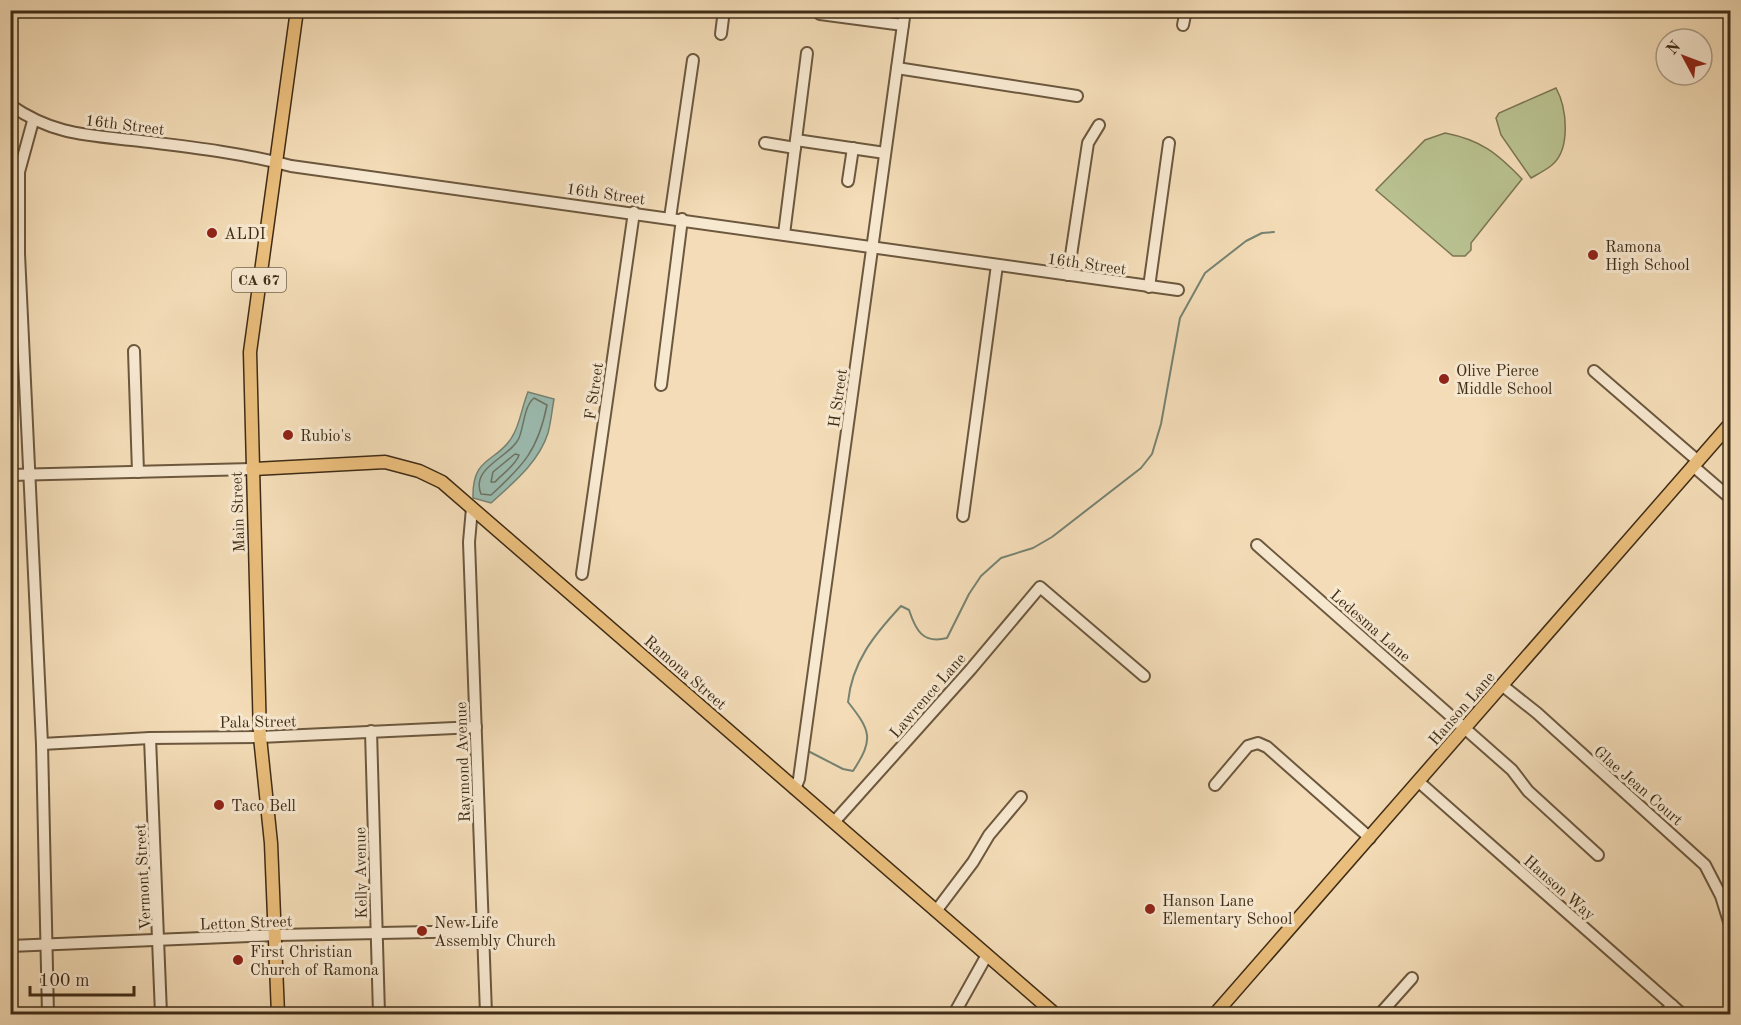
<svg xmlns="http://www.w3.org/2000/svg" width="1741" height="1025" viewBox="0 0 1741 1025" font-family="'Old Standard TT',serif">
  <rect width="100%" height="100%" fill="#f3dcb7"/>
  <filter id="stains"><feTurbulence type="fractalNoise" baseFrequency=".00333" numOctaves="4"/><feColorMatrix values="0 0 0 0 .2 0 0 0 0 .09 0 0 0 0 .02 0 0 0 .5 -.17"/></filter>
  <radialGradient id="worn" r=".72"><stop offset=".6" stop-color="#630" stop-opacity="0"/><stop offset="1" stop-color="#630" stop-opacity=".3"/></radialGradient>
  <!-- green -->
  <g fill="#b9c190" stroke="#7c7653" stroke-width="1.5">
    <path d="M 1556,88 C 1567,108 1571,149 1552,165 C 1546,170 1538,174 1531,178 L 1501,135 L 1496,118 L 1499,113 Z"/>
    <path d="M 1445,133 C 1481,140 1497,153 1522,179 L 1471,243 L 1471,250 L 1465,256 L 1453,256 L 1376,190 L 1425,140 Z"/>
  </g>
  <!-- water -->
  <path fill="#9bbbb0" stroke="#768272" stroke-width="1.5" d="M 528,392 L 554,399 C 552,410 551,422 548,433 C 539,462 513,483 491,503 L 473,498 C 472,455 497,463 512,437 C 520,425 522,406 528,392 Z"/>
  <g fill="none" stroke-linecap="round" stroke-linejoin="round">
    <!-- shore -->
    <g stroke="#6d7463" stroke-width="1.5">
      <path d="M 534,398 L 547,405 C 538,450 524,465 491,495 L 481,494 C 470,467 511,457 519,438 C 524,426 524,406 534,398 Z"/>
      <path d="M 515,454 L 519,455 C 516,465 502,474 495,482 L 491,482 L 493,472 Z"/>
    </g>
    <!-- stream -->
    <path stroke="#768272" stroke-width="2" d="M 810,752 L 843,769 L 853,771 C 874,739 871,731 848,702 C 852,662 874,635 901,606 L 909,610 C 916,631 923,644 947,638 L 969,594 L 981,576 L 1001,558 L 1033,548 L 1052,537 L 1141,468 L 1152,454 L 1161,424 L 1180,318 L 1205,273 L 1246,241 L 1262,233 L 1274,232"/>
    <!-- minor casing -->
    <g stroke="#6c583e" stroke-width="14">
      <g id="minor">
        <path d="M 815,10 L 820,14 L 903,25"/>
        <path d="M 1183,25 L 1186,10"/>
        <path d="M 721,34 L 724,10"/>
        <path d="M 897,68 L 1077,96"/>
        <path d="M 10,105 C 55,136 89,135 141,141 C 190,147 243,153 291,166 L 1178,290"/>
        <path d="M 33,121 L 19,172 L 19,254 L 42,744 L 48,1014"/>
        <path d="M 796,140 L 885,153"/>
        <path d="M 765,143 L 795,148"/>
        <path d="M 848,181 L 853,148"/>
        <path d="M 670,218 L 693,60"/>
        <path d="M 784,234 L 807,53"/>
        <path d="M 1068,275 L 1088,143 L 1099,125"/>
        <path d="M 1149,287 L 1169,143"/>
        <path d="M 134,351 L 138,472"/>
        <path d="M 1594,371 L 1698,461"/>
        <path d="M 661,385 L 682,219"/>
        <path d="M 1693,466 L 1730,498"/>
        <path d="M 10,475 L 252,469"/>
        <path d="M 472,508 L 469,542 L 486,1014"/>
        <path d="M 963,516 L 997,265"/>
        <path d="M 1257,545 L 1512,770 L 1528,791 L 1598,855"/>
        <path d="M 582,574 L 634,212"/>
        <path d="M 1503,686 L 1537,713 L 1705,865 L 1721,896 L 1730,925"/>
        <path d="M 371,731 L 379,1014"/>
        <path d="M 150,738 L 161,1014"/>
        <path d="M 42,744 L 150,738 L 260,737 L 476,727"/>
        <path d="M 1419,782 L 1682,1014"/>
        <path d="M 1215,785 L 1248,746 L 1258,743 L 1267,747 L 1370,838"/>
        <path d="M 795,789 L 799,779 L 905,10"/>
        <path d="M 834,822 L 971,669 L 1040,587 L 1144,676"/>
        <path d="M 936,911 L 973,862 L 989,835 L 1021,797"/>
        <path d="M 10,946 L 276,935 L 483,931"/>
        <path d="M 954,1014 L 987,955"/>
        <path d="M 1380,1014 L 1412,978"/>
        <path d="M 1664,1014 L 1672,1005"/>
      </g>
    </g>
    <!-- major casing -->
    <g stroke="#3f2c16" stroke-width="15">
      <g id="major">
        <path d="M 252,469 L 385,462 L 419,471 L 442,482 L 1055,1014"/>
        <path d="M 278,1014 L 271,843 L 260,737 L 250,352 L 297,10"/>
        <path d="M 1215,1014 L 1730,424"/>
      </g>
    </g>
    <!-- minor -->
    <use href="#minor" stroke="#f7e8d0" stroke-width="10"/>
    <!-- major -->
    <use href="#major" stroke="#eabe7c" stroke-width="12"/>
  </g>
  <!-- markers -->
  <g fill="#8f2418" stroke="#f7e8d0" stroke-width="2">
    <circle cx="212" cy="233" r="6"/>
    <circle cx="1593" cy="255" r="6"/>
    <circle cx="1444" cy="379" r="6"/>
    <circle cx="288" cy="435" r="6"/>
    <circle cx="219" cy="805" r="6"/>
    <circle cx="1150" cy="909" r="6"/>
    <circle cx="422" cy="931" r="6"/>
    <circle cx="238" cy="960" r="6"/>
  </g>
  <g text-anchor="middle" stroke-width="6" stroke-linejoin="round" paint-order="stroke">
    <!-- shield labels -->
    <rect fill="#f7e8d0" stroke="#76644e" stroke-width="1.5" x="232" y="268" width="54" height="24" rx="4.5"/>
    <g font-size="15" font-weight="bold" fill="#3f2c16">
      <text x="259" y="285">CA 67</text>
    </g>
    <!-- street labels -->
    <g font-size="16" fill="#3f2c16" stroke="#f7e8d0">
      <text transform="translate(125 124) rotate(7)" y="6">16th Street</text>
      <text transform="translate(606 193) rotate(8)" y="6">16th Street</text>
      <text transform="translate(1087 263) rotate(8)" y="6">16th Street</text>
      <text transform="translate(593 391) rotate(-82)" y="6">F Street</text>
      <text transform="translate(837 398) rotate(-82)" y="6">H Street</text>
      <text transform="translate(237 512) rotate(-92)" y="6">Main Street</text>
      <text transform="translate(1371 625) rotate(41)" y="6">Ledesma Lane</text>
      <text transform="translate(686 672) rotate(41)" y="6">Ramona Street</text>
      <text transform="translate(927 695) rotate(-49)" y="6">Lawrence Lane</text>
      <text transform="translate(1461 708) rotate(-49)" y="6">Hanson Lane</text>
      <text transform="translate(258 721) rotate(-1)" y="6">Pala Street</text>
      <text transform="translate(462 762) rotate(-92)" y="6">Raymond Avenue</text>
      <text transform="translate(1639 785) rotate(41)" y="6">Glae Jean Court</text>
      <text transform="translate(360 873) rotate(-91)" y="6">Kelly Avenue</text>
      <text transform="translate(142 877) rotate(-93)" y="6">Vermont Street</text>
      <text transform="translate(1560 887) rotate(41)" y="6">Hanson Way</text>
      <text transform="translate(246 922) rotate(-2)" y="6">Letton Street</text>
    </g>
    <!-- poi labels -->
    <g font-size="16" fill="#3f2c16" stroke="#f7e8d0" text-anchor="start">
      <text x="224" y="239">ALDI</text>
      <text x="1605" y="252">Ramona<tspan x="1605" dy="18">High School</tspan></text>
      <text x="1456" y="376">Olive Pierce<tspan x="1456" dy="18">Middle School</tspan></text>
      <text x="300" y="441">Rubio's</text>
      <text x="231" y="811">Taco Bell</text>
      <text x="1162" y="906">Hanson Lane<tspan x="1162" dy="18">Elementary School</tspan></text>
      <text x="434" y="928">New Life<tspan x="434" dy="18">Assembly Church</tspan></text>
      <text x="250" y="957">First Christian<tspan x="250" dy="18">Church of Ramona</tspan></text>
    </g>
  </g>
  <!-- margin -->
  <rect width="1741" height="1025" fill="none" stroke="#f3dcb7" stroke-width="36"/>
  <rect x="12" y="12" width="1717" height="1001" fill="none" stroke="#3f2c16" stroke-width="3"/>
  <rect x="18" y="18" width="1705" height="989" fill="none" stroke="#3f2c16" stroke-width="1.5"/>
  <!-- north arrow -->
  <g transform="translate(1684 57) rotate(311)"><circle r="28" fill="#f7e8d0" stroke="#ad9d86" stroke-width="1.5"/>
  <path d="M0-4.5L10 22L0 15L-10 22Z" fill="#8f2418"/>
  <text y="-9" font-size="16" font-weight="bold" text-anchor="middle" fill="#3f2c16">N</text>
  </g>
  <!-- scale -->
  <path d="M30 986v9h104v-9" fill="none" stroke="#3f2c16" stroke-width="3"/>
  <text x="39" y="986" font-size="18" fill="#3f2c16" stroke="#f7e8d0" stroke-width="4.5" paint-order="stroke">100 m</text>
  <rect width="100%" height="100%" filter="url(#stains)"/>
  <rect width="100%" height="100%" fill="url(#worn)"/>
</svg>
